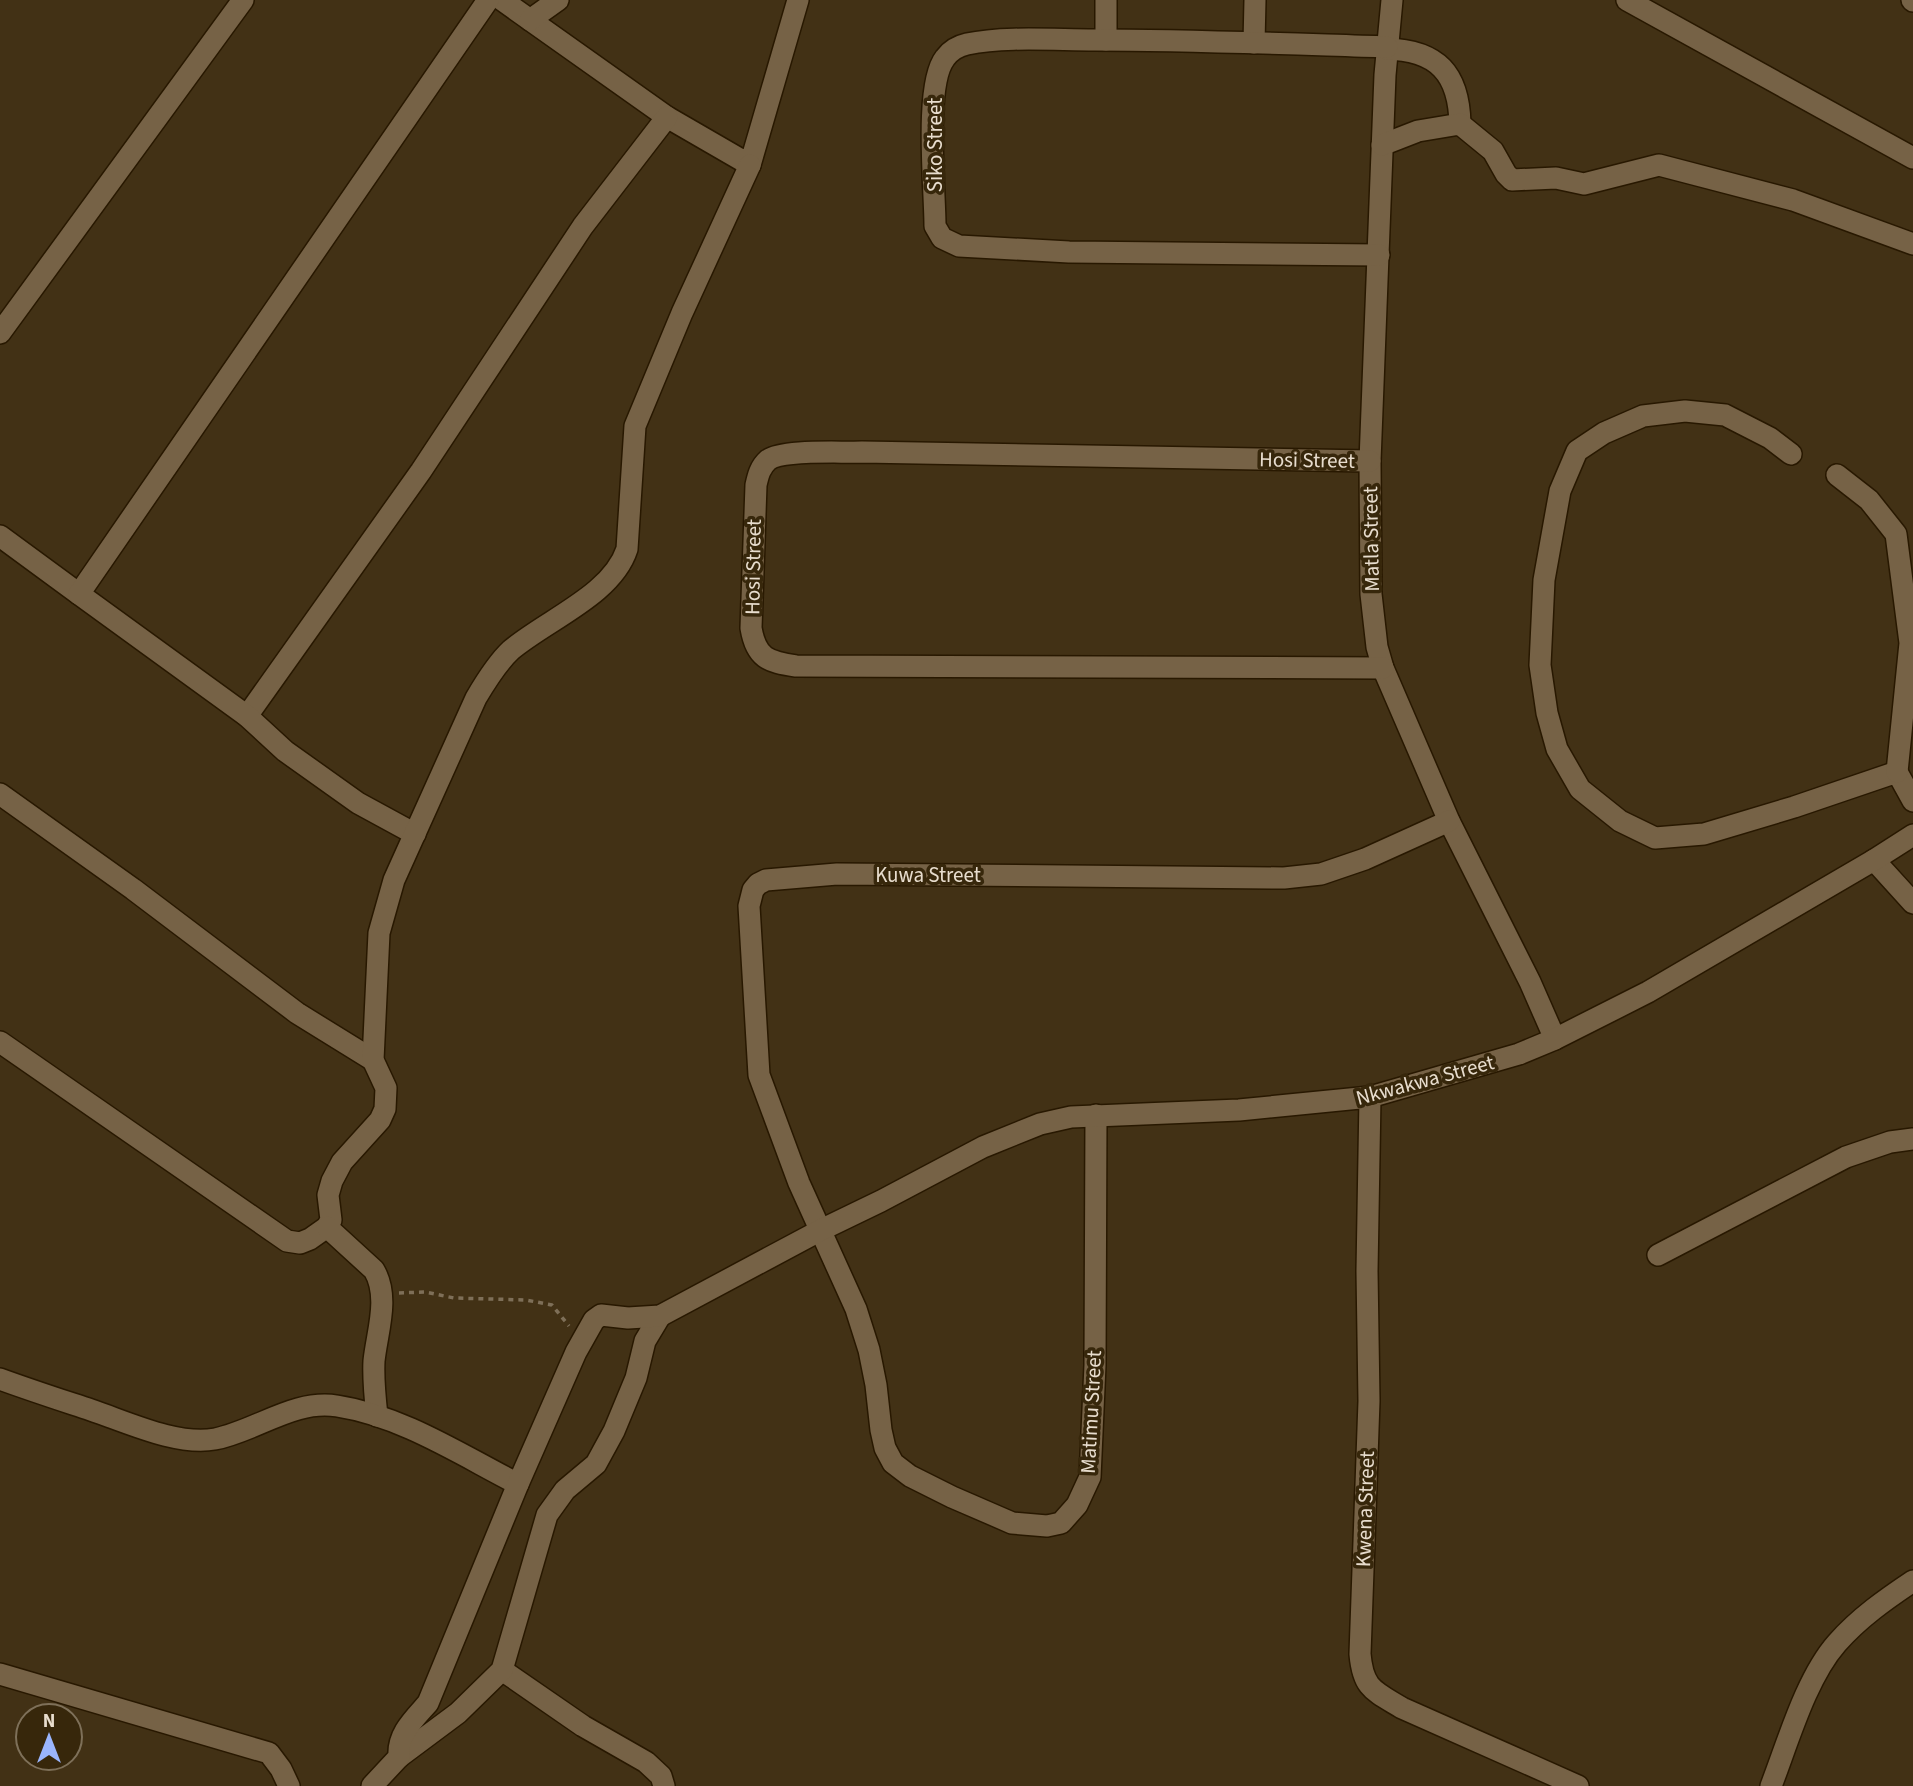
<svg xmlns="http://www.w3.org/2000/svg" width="1913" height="1786" viewBox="0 0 1913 1786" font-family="'Source Sans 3',sans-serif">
  <rect width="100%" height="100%" fill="#423115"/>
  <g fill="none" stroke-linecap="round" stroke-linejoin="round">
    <!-- minor casing -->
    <g stroke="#281800" stroke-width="24">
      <g id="minor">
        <path d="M 502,0 L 667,117 L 750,165 L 798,0"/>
        <path d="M 1106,0 L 1106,40"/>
        <path d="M 1392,0 L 1385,75 L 1370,461 L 1371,594 L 1377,647 L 1383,668 L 1449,821 L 1530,982 L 1555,1039"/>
        <path d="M 1627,0 L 1913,158"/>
        <path d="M 1912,0 L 1913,1"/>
        <path d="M 530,20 L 558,0"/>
        <path d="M 1254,43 L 1255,0"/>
        <path d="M 1386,49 C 1438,50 1459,74 1460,124"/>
        <path d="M 1382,145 L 1418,131 L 1460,124 L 1493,151 L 1506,174 L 1512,180 L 1556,178 L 1584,184 L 1659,165 L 1793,200 L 1913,244"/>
        <path d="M 1379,255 L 1069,252 L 959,246 L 942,238 L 935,226 C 935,189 924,85 945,58 C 950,51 958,46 967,44 C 1005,36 1055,40 1094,40 C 1192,40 1289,44 1387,47"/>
        <path d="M 0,333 L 243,0"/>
        <path d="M 1791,454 L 1770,438 L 1725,415 L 1685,411 L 1643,416 L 1604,433 L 1577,451 L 1560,491 L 1544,580 L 1540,665 L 1547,713 L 1557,749 L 1580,789 L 1620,821 L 1655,838 L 1704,834 L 1794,807 L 1897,772 L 1913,801"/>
        <path d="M 1370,461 L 862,452 C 841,453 783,449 768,460 C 760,467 758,476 756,485 L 751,628 C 756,658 768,662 796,666 L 1383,668"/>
        <path d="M 1837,475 L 1869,500 L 1896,534 L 1910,643 L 1897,772"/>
        <path d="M 0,536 L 79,594"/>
        <path d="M 247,716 L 421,471 L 583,226 L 667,117"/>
        <path d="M 0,794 L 133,889 L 297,1013 L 373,1060"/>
        <path d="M 415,834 L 358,803 L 285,751 L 247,716 L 79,594 L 488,0"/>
        <path d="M 1874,860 L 1913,903"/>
        <path d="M 0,1042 L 287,1241 L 300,1243 L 310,1239 L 327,1227 L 331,1220 L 328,1195 L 332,1181 L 342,1162 L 380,1120 L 385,1109 L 386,1088 L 373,1060 L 379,933 L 394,880 L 476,698 C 486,681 497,663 511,650 C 548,619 612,595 627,549 L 635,426 L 682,313 L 750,165"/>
        <path d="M 1370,1097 L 1367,1271 L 1369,1401 L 1360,1654 C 1363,1689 1374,1691 1402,1708 L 1578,1786"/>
        <path d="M 1096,1115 L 1095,1365 L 1090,1477 L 1077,1505 L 1061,1523 L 1047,1526 L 1012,1523 L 952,1497 L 910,1476 L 893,1463 L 885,1448 L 881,1430 L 876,1385 L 869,1350 L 856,1309 L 799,1183 L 759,1075 L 749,906 L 753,890 L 758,884 L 766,880 L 837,874 L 1284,878 L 1321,874 L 1365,859 L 1449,821"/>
        <path d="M 327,1227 L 374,1270 C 390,1297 377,1332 374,1361 C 373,1380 375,1398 377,1416"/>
        <path d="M 1658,1255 L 1846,1157 L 1890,1142 L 1913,1139"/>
        <path d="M 0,1379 C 30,1390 61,1400 91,1410 C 127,1422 177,1446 215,1439 C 256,1431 294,1399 337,1406 C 402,1416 461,1455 518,1484"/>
        <path d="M 502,1670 L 583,1726 L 646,1762 L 661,1776 L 664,1786"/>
        <path d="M 0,1674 L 269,1753 L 281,1769 L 289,1786"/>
        <path d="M 399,1757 L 458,1713 L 502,1670 L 547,1515 L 565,1490 L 596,1464 L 614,1431 L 636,1378 L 645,1341 L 660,1316"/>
        <path d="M 372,1786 L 399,1757 C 397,1734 414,1719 428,1703 L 518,1484 L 576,1352 L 594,1320 L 601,1315 L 628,1318 L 660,1316 L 821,1230 L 881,1201 L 983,1147 L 1040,1124 L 1071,1117 L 1239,1110 L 1370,1097 L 1519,1054 L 1555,1039 L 1648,992 L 1874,860 L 1913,835"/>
        <path d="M 1771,1786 C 1788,1742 1806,1678 1837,1643 C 1859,1618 1886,1599 1913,1581"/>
      </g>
    </g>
    <!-- path -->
    <path stroke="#7e6f58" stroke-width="3.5" stroke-dasharray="5 5" stroke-linecap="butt" d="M 399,1293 L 425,1292 L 454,1298 L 526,1300 L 552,1305 L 569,1326"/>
    <!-- minor -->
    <use href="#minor" stroke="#766246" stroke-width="21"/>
  </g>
  <g text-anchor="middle" stroke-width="7" stroke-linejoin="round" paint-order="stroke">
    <!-- street labels -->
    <g font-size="21" fill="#e8ddce" stroke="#37270b">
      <text transform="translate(935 145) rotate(-90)" y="7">Siko Street</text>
      <text transform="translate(1307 460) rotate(1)" y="7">Hosi Street</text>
      <text transform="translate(1371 539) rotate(-91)" y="7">Matla Street</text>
      <text transform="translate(753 567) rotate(-89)" y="7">Hosi Street</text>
      <text x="928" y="882">Kuwa Street</text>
      <text transform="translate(1425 1080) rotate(-15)" y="7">Nkwakwa Street</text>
      <text transform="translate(1091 1412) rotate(-87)" y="7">Matimu Street</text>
      <text transform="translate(1365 1509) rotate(-88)" y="7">Kwena Street</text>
    </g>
  </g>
  <!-- north arrow -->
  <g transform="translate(49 1737)"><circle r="33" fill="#37270b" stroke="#7e7059" stroke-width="2"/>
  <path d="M0-5L12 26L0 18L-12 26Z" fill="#9ab5fd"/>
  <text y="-10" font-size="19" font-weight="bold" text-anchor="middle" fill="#e8ddce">N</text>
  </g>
</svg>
